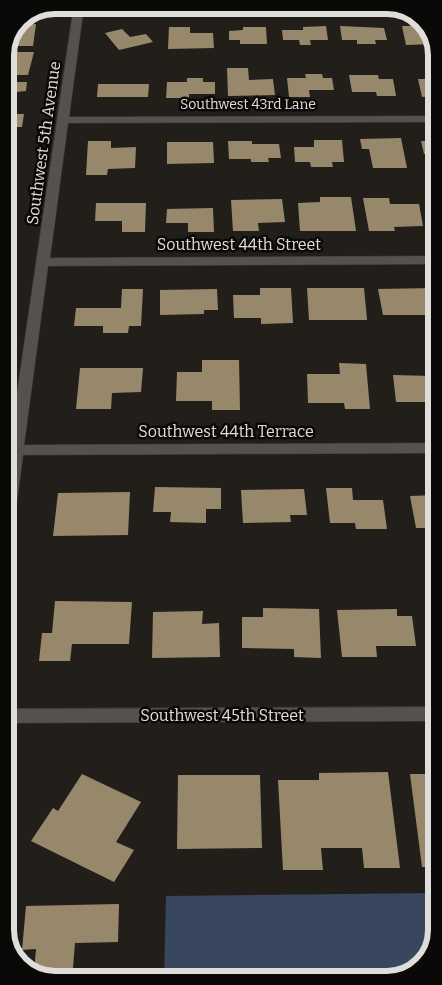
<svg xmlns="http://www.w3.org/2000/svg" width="442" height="985" viewBox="0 0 442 985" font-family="Bitter,serif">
  <rect width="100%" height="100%" fill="#221f1b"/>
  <!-- water -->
  <path fill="#38465e" d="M 437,893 L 437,933 L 427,960 L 403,977 L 164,979 L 166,896 Z"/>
  <!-- building -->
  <g fill="#98886b">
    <path d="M 42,10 L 40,19 L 20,20 Z"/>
    <path d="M 36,24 L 33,46 L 8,46 L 18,25 Z"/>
    <path d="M 326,26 L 328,40 L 310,40 L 311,45 L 300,45 L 299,40 L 283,40 L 282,30 L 303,30 L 303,27 Z"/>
    <path d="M 340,26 L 384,28 L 387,40 L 375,40 L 376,44 L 357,44 L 357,40 L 342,40 Z"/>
    <path d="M 402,26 L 423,26 L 424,31 L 428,31 L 434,39 L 433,44 L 406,45 Z"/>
    <path d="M 169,27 L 190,27 L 190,33 L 213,33 L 214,48 L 168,49 Z"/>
    <path d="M 243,27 L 266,27 L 267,44 L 240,44 L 240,40 L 229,40 L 229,31 L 243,30 Z"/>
    <path d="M 122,29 L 130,37 L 146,34 L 153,42 L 119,50 L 105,33 Z"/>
    <path d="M 5,52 L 34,52 L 28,75 L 5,75 Z"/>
    <path d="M 227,68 L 248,68 L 249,80 L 273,79 L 275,95 L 228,96 Z"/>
    <path d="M 305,74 L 322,74 L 323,78 L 332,78 L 334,90 L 309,90 L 310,97 L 289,97 L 287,78 L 306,78 Z"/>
    <path d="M 349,75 L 378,75 L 379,79 L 393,79 L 396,96 L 377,96 L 376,92 L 352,92 Z"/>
    <path d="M 187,78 L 203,78 L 203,82 L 215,82 L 215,94 L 189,94 L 189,98 L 166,98 L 167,82 L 187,82 Z"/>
    <path d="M 418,79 L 434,79 L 434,96 L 422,97 Z"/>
    <path d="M 5,82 L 27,82 L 26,91 L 16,92 L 14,105 L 5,105 Z"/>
    <path d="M 98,84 L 149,84 L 148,97 L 97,97 Z"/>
    <path d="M 5,114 L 24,114 L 22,127 L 10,127 L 7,141 L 5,141 Z"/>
    <path d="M 401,138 L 407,168 L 373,168 L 369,149 L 362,149 L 360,139 Z"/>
    <path d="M 314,140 L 342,140 L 344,162 L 332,162 L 333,167 L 311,167 L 310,162 L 295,162 L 294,147 L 314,147 Z"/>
    <path d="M 88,141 L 111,141 L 111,148 L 136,147 L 135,168 L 108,169 L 107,175 L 86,175 Z"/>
    <path d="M 228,141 L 252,141 L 252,144 L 279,144 L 281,158 L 268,158 L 269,162 L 251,162 L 251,159 L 229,159 Z"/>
    <path d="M 421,141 L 435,141 L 435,154 L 424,154 Z"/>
    <path d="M 167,142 L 213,142 L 214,163 L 167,164 Z"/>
    <path d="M 5,146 L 17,147 L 14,160 L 5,160 Z"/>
    <path d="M 320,197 L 351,197 L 356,231 L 300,231 L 298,203 L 320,202 Z"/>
    <path d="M 363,198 L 389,198 L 390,204 L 419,204 L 423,226 L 394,227 L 395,231 L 369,231 Z"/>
    <path d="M 6,199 L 11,199 L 9,212 L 6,212 Z"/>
    <path d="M 282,199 L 285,222 L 258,223 L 259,231 L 233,231 L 231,200 Z"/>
    <path d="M 96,203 L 146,203 L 145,232 L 122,232 L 122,221 L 95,221 Z"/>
    <path d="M 213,208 L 214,232 L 188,232 L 188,223 L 166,223 L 167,209 Z"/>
    <path d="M 260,288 L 291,288 L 293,323 L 261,324 L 261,318 L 234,318 L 233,295 L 260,295 Z"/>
    <path d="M 307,288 L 364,288 L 367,320 L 309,320 Z"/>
    <path d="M 435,288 L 435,315 L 383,315 L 378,289 Z"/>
    <path d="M 122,289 L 143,289 L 141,326 L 129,326 L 128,333 L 103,333 L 103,326 L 74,326 L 76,308 L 121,308 Z"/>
    <path d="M 217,289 L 218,310 L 204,310 L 204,314 L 160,315 L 160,290 Z"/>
    <path d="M 202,360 L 239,360 L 240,410 L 212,410 L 212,401 L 176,401 L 177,372 L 202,372 Z"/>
    <path d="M 339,363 L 366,364 L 370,409 L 345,409 L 344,403 L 308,403 L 307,374 L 340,374 Z"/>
    <path d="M 80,368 L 143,368 L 141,392 L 112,393 L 111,409 L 76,409 Z"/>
    <path d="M 393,375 L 432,376 L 433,380 L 435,380 L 435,402 L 396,402 Z"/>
    <path d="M 155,487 L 221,488 L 221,509 L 206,509 L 206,523 L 170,522 L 171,512 L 153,512 Z"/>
    <path d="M 326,488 L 352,488 L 353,500 L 383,500 L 387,529 L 356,529 L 355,523 L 330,523 Z"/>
    <path d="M 304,489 L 307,515 L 290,515 L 291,522 L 243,523 L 241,490 Z"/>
    <path d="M 130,492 L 128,535 L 53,536 L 58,493 Z"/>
    <path d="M 436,495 L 436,528 L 416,528 L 410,496 Z"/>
    <path d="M 55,601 L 132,602 L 129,644 L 72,644 L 70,661 L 39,661 L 42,633 L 52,633 Z"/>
    <path d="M 263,608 L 319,609 L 321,658 L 294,657 L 294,649 L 242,648 L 242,617 L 263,617 Z"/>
    <path d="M 397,609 L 397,616 L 412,616 L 416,646 L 376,646 L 377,657 L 342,657 L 337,610 Z"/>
    <path d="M 203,611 L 202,624 L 219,623 L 220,657 L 152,658 L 153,612 Z"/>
    <path d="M 388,772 L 400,868 L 364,868 L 362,848 L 321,848 L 323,870 L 283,870 L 278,780 L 319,780 L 319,773 Z"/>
    <path d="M 82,774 L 141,802 L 116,842 L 134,850 L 114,882 L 31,841 L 53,808 L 58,811 Z"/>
    <path d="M 410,774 L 436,774 L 437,867 L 422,867 Z"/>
    <path d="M 178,775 L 260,775 L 262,848 L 177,849 Z"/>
    <path d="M 119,904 L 118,942 L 75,943 L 72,980 L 52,980 L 34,973 L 36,949 L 22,950 L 26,906 Z"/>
  </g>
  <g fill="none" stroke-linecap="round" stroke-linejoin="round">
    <!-- street casing -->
    <g stroke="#3e3c39" stroke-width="1">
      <g id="street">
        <path d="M 74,5 L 84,5 L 83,7 L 393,6 L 405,11 L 83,13 L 69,117 L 434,116 L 434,122 L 68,123 L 50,258 L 435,256 L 435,264 L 48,266 L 24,445 L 435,443 L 435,453 L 23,455 L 14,523 L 11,527 L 7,529 L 6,468 Z"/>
        <path d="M 436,707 L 436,721 L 7,723 L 7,709 Z"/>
      </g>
    </g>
    <!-- street -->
    <use href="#street" fill="#55524d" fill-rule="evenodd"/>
  </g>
  <g text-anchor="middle" stroke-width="5" stroke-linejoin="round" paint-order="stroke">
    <!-- far-street labels -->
    <g font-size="14" fill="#e0dedb" stroke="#0a0907">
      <text x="248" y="109">Southwest 43rd Lane</text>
    </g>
    <!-- street labels -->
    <g font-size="16" fill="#e0dedb" stroke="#0a0907">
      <text transform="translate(43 143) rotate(-82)" y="6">Southwest 5th Avenue</text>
      <text x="239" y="250">Southwest 44th Street</text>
      <text x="226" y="437">Southwest 44th Terrace</text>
      <text x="222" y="721">Southwest 45th Street</text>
    </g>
  </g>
  <!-- crop -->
  <path d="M0 0H442V985H0ZM55 14H387A41 41 0 0 1 428 55V930A41 41 0 0 1 387 971H55A41 41 0 0 1 14 930V55A41 41 0 0 1 55 14Z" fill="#0a0907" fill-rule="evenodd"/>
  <path fill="none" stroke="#e0dedb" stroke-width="6" d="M55 14H387A41 41 0 0 1 428 55V930A41 41 0 0 1 387 971H55A41 41 0 0 1 14 930V55A41 41 0 0 1 55 14Z"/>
</svg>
